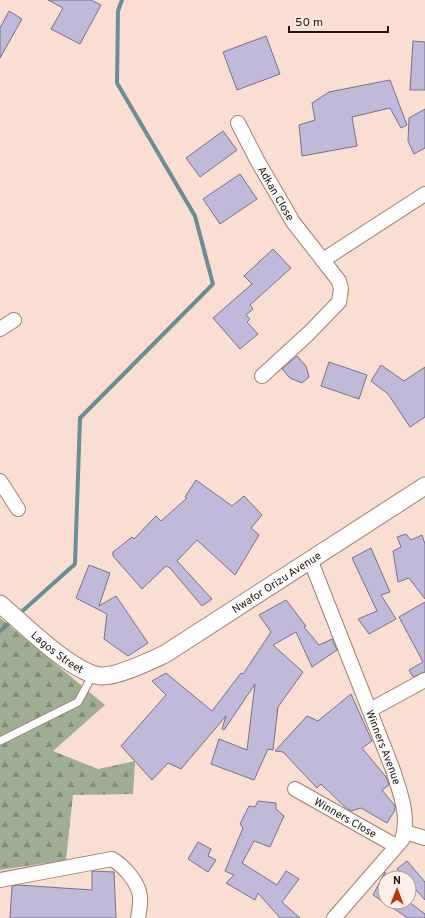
<svg xmlns="http://www.w3.org/2000/svg" width="425" height="918" viewBox="0 0 425 918" font-family="Overpass,sans-serif">
  <defs>
    <pattern id="forest-firs" width="22" height="20" patternUnits="userSpaceOnUse"><rect width="22" height="20" fill="#9fad92"/><path d="M5 1l3.5 6h-7zM16 11l3.5 6h-7z" fill="#818c76"/></pattern>
  </defs>
  <rect width="100%" height="100%" fill="#faded1"/>
  <!-- forest -->
  <path fill="url(#forest-firs)" d="M 0,618 L 105,705 L 53,751 L 98,769 L 135,761 L 133,794 L 73,795 L 66,860 L 0,870 Z"/>
  <g fill="none" stroke-linecap="round" stroke-linejoin="round">
    <!-- stream -->
    <g stroke="#6a8e93" stroke-width="4">
      <path d="M 18,615 L 75,564 L 80,418 L 213,284 L 195,216 L 117,83 L 118,11 L 122,0"/>
      <path d="M 0,631 L 13,620"/>
    </g>
  </g>
  <!-- building -->
  <g fill="#c0b9d9" stroke="#76708d">
    <path d="M 48,0 L 91,0 L 101,5 L 80,44 L 51,29 L 63,8 Z"/>
    <path d="M 9,11 L 22,19 L 0,58 L 0,28 Z"/>
    <path d="M 266,36 L 280,74 L 237,90 L 223,52 Z"/>
    <path d="M 413,41 L 425,42 L 425,90 L 410,90 Z"/>
    <path d="M 390,80 L 407,125 L 401,128 L 390,108 L 352,117 L 357,146 L 302,156 L 299,125 L 315,120 L 312,103 L 329,92 Z"/>
    <path d="M 425,109 L 425,148 L 414,154 L 408,141 L 409,118 Z"/>
    <path d="M 223,131 L 237,150 L 200,177 L 186,158 Z"/>
    <path d="M 240,174 L 257,199 L 220,224 L 203,199 Z"/>
    <path d="M 273,249 L 291,268 L 250,305 L 253,309 L 246,315 L 250,319 L 247,322 L 258,334 L 240,349 L 213,318 L 252,284 L 244,276 Z"/>
    <path d="M 297,356 L 306,366 L 309,377 L 302,383 L 290,378 L 282,369 Z"/>
    <path d="M 329,362 L 367,375 L 359,399 L 321,386 Z"/>
    <path d="M 381,365 L 404,381 L 425,367 L 425,417 L 410,427 L 388,394 L 371,381 Z"/>
    <path d="M 196,480 L 232,506 L 244,496 L 262,515 L 251,528 L 259,535 L 235,575 L 197,540 L 177,561 L 212,599 L 202,606 L 170,568 L 166,566 L 142,589 L 113,556 L 113,552 L 132,537 L 134,539 L 156,516 L 161,521 L 187,498 L 185,497 Z"/>
    <path d="M 406,534 L 411,540 L 422,535 L 425,544 L 425,599 L 409,578 L 398,582 L 393,551 L 401,547 L 397,537 Z"/>
    <path d="M 371,548 L 390,592 L 381,595 L 396,619 L 369,634 L 358,619 L 377,611 L 352,558 Z"/>
    <path d="M 89,565 L 110,573 L 99,606 L 116,596 L 148,643 L 128,656 L 104,639 L 107,614 L 76,598 Z"/>
    <path d="M 286,600 L 306,626 L 304,627 L 319,645 L 332,639 L 337,650 L 312,667 L 296,632 L 273,645 L 303,672 L 278,707 L 273,750 L 268,749 L 254,780 L 211,764 L 219,739 L 247,750 L 255,684 L 224,730 L 222,729 L 226,716 L 181,769 L 168,763 L 152,780 L 121,746 L 166,695 L 152,681 L 166,673 L 212,711 L 241,673 L 243,674 L 271,632 L 259,615 Z"/>
    <path d="M 425,602 L 425,672 L 413,677 L 409,670 L 423,662 L 399,617 Z"/>
    <path d="M 351,694 L 372,741 L 362,748 L 386,777 L 389,785 L 382,790 L 395,806 L 395,810 L 387,823 L 361,808 L 351,811 L 345,807 L 321,784 L 317,788 L 283,752 L 275,751 L 307,716 L 318,721 Z"/>
    <path d="M 258,801 L 276,803 L 276,809 L 284,816 L 270,847 L 254,841 L 242,863 L 277,885 L 286,871 L 299,879 L 282,902 L 300,918 L 280,918 L 258,893 L 255,900 L 226,883 L 234,875 L 225,871 L 243,828 L 240,824 L 249,806 L 255,807 Z"/>
    <path d="M 198,842 L 211,849 L 208,856 L 216,860 L 208,872 L 188,859 Z"/>
    <path d="M 407,861 L 425,882 L 425,900 L 409,882 L 409,878 L 405,878 L 397,869 Z"/>
    <path d="M 92,871 L 114,872 L 116,918 L 10,918 L 12,886 L 18,885 L 92,890 Z"/>
    <path d="M 385,872 L 385,902 L 409,902 L 425,914 L 425,918 L 408,918 L 373,895 Z"/>
  </g>
  <g fill="none" stroke-linecap="round" stroke-linejoin="round">
    <!-- service casing -->
    <g stroke="#9f7f71" stroke-width="9">
      <path id="service" d="M 0,741 L 78,702 L 93,674"/>
    </g>
    <!-- minor casing -->
    <g stroke="#9f7f71" stroke-width="16">
      <g id="minor">
        <path id="s1" d="M 238,123 L 257,160 L 293,222 L 339,281 L 341,289 L 339,302 L 309,333 L 262,376"/>
        <path d="M 323,260 L 425,194"/>
        <path d="M 0,329 L 14,320"/>
        <path d="M 0,481 L 18,509"/>
        <path id="s2" d="M 310,559 L 393,770 C 400,793 410,816 402,840 L 334,918"/>
        <path d="M 370,710 L 425,680"/>
        <path id="s3" d="M 295,789 L 396,846"/>
        <path d="M 405,832 L 425,838"/>
        <path d="M 0,880 L 112,859 C 124,866 138,882 140,896 C 141,903 139,911 138,918"/>
      </g>
    </g>
    <!-- tertiary casing -->
    <g stroke="#9f7f71" stroke-width="19">
      <g id="tertiary">
        <path id="s4" d="M 0,604 C 23,623 73,674 101,676 C 117,677 150,661 165,654 L 425,486"/>
      </g>
    </g>
    <!-- service -->
    <use href="#service" stroke="#fff" stroke-width="7"/>
    <!-- minor -->
    <use href="#minor" stroke="#fff" stroke-width="14"/>
    <!-- tertiary -->
    <use href="#tertiary" stroke="#fff" stroke-width="17"/>
  </g>
  <g text-anchor="middle" stroke-width="3" stroke-linejoin="round" paint-order="stroke">
    <!-- street labels -->
    <g font-size="11" fill="#20140e" stroke="#fdeee8">
      <text dy="4" stroke="none"><textPath href="#s1" startOffset="80">Adkan Close</textPath></text>
      <text dy="4" stroke="none"><textPath href="#s4" startOffset="326">Nwafor Orizu Avenue</textPath></text>
      <text dy="4" stroke="none"><textPath href="#s4" startOffset="75">Lagos Street</textPath></text>
      <text dy="4" stroke="none"><textPath href="#s2" startOffset="202">Winners Avenue</textPath></text>
      <text dy="4" stroke="none"><textPath href="#s3" startOffset="58">Winners Close</textPath></text>
    </g>
  </g>
  <!-- north arrow -->
  <g transform="translate(397 890)"><circle r="19" fill="#fdeee8" stroke="#a59791"/>
  <path d="M0-3L7 15L0 10L-7 15Z" fill="#bc3208"/>
  <text y="-6" font-size="11" font-weight="bold" text-anchor="middle" fill="#20140e">N</text>
  </g>
  <!-- scale -->
  <path d="M289 26v6h99v-6" fill="none" stroke="#20140e" stroke-width="2"/>
  <text x="295" y="26" font-size="12" fill="#20140e" stroke="#fdeee8" stroke-width="3" paint-order="stroke">50 m</text>
</svg>
